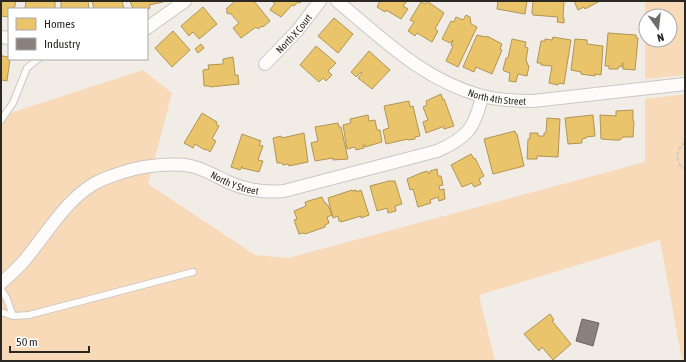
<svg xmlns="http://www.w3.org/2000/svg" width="686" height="362" viewBox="0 0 686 362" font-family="'Asap Condensed',sans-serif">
  <rect width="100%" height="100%" fill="#f1ece6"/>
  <!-- green -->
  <g fill="#f8dab9" fill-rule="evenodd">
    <path d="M 645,1 L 685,1 L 685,75 L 645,79 ZM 646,16 L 670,16 L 670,40 L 646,40 Z"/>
    <path d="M 143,70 L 172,93 L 148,184 L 255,255 L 288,258 L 645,162 L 645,99 L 685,94 L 685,359 L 682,360 L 660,240 L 479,295 L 495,361 L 1,361 L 1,116 Z"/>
  </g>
  <!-- homes -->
  <g fill="#e9c46a" stroke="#b09555">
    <path d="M 1,1 L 16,1 L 14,9 L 9,9 L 9,17 L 1,16 Z"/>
    <path d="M 26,1 L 55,1 L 55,9 L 22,9 L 25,8 Z"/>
    <path d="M 61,1 L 88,1 L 89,9 L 61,9 Z"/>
    <path d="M 92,1 L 122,1 L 124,9 L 94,9 Z"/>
    <path d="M 130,1 L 162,1 L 163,2 L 149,5 L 150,8 L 147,10 L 133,9 Z"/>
    <path d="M 235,1 L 254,1 L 270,21 L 263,27 L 262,26 L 258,29 L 256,27 L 241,38 L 233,28 L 239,23 L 230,13 L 228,14 L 226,12 L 228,11 L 226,9 Z"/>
    <path d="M 271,1 L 301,1 L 300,3 L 298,2 L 294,6 L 292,5 L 281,17 L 270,10 L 275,3 Z"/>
    <path d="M 380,1 L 407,1 L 403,6 L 408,9 L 401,19 L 386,10 L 385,12 L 377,7 Z"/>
    <path d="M 427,1 L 444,13 L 435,29 L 438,31 L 432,42 L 417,33 L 415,36 L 408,31 L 414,22 L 410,20 L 421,2 L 425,4 Z"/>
    <path d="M 498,1 L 527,1 L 525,14 L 497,9 Z"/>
    <path d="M 533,1 L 564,1 L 563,18 L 564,18 L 564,23 L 557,22 L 558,17 L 533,15 L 532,13 Z"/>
    <path d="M 574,1 L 600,1 L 585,9 L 584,7 L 578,10 Z"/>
    <path d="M 203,7 L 217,24 L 199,39 L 193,32 L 189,36 L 181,26 Z"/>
    <path d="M 466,15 L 470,17 L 471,24 L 477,27 L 458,67 L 446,61 L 453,46 L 451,45 L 453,40 L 450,43 L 442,39 L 451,21 L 454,22 L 456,17 L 463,20 Z"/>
    <path d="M 334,18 L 353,34 L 338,53 L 318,36 Z"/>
    <path d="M 173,31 L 190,50 L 172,67 L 155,48 Z"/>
    <path d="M 608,33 L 636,35 L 636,38 L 638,38 L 635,70 L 623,69 L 623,63 L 622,63 L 622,67 L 619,66 L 618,69 L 609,69 L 609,66 L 605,66 Z"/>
    <path d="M 477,35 L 486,37 L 487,36 L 502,44 L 500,49 L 502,50 L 492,74 L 476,67 L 474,72 L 463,67 Z"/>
    <path d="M 553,37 L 571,40 L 564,84 L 559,83 L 558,85 L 549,83 L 552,66 L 541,65 L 541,63 L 537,63 L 541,41 L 545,41 L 545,39 L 552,40 Z"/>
    <path d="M 512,39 L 526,42 L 525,47 L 528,48 L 526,60 L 528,65 L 529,66 L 527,76 L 518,74 L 516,82 L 509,81 L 510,73 L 504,71 L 503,70 L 506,58 L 508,58 Z"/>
    <path d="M 575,39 L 587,40 L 587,44 L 603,46 L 601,75 L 595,74 L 595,76 L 581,74 L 581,72 L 571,70 Z"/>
    <path d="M 201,44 L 204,48 L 198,53 L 195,49 Z"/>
    <path d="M 316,46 L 336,63 L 328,71 L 332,75 L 326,81 L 323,78 L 319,82 L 300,65 Z"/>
    <path d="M 369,51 L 390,70 L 372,89 L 358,78 L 362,73 L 361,72 L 356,77 L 351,72 Z"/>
    <path d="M 1,54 L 2,56 L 9,57 L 9,59 L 10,59 L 7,81 L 1,80 Z"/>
    <path d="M 233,57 L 235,74 L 234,75 L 238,75 L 239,84 L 210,87 L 209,86 L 204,86 L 203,70 L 209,69 L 208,65 L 223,64 L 223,59 Z"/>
    <path d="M 441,94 L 443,100 L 444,99 L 454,126 L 444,129 L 443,126 L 442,127 L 426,133 L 423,122 L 428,120 L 423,107 L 427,105 L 426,101 Z"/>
    <path d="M 409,101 L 410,107 L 413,106 L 420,136 L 415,137 L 415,139 L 408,140 L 408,139 L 386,144 L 383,130 L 389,128 L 384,106 Z"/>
    <path d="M 633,110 L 633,121 L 634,121 L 633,137 L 623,137 L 620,140 L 614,140 L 601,139 L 600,115 L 616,116 L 616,111 Z"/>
    <path d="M 202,113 L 217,122 L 216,124 L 219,126 L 212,139 L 216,141 L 210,152 L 206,149 L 205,150 L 195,144 L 193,148 L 184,143 Z"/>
    <path d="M 368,115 L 369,121 L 375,120 L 377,130 L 380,130 L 382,142 L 365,147 L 365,145 L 363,145 L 364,148 L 356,150 L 355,147 L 347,149 L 343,125 L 351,123 L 350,119 Z"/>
    <path d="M 593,115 L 595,136 L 586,137 L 586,138 L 582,139 L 582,143 L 568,144 L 565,118 Z"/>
    <path d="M 547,118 L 560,119 L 558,157 L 537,156 L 537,159 L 527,159 L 528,139 L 530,139 L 530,133 L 538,133 L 538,136 L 544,136 L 544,133 L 546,133 Z"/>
    <path d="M 338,123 L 339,127 L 341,127 L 348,159 L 333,160 L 333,158 L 315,161 L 311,143 L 318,141 L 315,127 Z"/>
    <path d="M 515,131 L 516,134 L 517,134 L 524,166 L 493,174 L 484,139 Z"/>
    <path d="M 304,133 L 308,162 L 289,166 L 288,164 L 283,165 L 282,163 L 277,163 L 273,138 L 281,136 L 282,138 Z"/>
    <path d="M 242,134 L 261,141 L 259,145 L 263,146 L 258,160 L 263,161 L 259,172 L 242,168 L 242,166 L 240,170 L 231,167 Z"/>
    <path d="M 471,154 L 474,159 L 475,158 L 484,176 L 479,179 L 481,184 L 474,187 L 472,183 L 462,187 L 451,165 Z"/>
    <path d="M 437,169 L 438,176 L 441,176 L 443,185 L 439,186 L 440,190 L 444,189 L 445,199 L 439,201 L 438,197 L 430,200 L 431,203 L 418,207 L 413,189 L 410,190 L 407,179 L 421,173 L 427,171 L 428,173 L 430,173 L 430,171 Z"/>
    <path d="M 389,181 L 395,181 L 402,204 L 395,206 L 396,211 L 388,213 L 387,208 L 377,211 L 370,186 Z"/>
    <path d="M 352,190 L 352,191 L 356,190 L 356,192 L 361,190 L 369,215 L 361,218 L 361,216 L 341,222 L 341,221 L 339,221 L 338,216 L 333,218 L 328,198 Z"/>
    <path d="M 322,197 L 324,202 L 325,202 L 327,205 L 328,205 L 332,215 L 327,217 L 329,223 L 325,225 L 325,227 L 305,234 L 304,233 L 299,234 L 294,220 L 297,219 L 294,211 L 306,206 L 305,202 Z"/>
    <path d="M 550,314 L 554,320 L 552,321 L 571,344 L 553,360 L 542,347 L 539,351 L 524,334 Z"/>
  </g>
  <!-- industry -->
  <path fill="#8a817c" stroke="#6e6662" d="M 582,319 L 599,323 L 593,346 L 576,341 Z"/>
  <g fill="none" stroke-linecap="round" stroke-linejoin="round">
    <!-- service casing -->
    <g stroke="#cbc7c3" stroke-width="8">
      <g id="service">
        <path d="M 1,120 L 13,103 L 27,68 L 38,59"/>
        <path d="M 1,289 L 7,299 L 13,316 L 1,312"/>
        <path d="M 13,316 L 29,315 L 193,272"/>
      </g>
    </g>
    <!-- minor casing -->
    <g stroke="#cbc7c3" stroke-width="14">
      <g id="minor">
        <path id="s1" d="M 337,1 C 383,39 423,80 482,96 C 498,100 516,101 533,101 L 685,84"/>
        <path d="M 147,28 L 185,1"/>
        <path d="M 1,37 L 9,38"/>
        <path id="s2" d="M 265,64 L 297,31 L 320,1"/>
        <path id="s3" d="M 1,283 C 9,276 16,270 23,262 C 45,237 63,203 92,185 C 104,177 120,173 134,169 C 153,165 172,163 191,166 C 204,169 216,176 228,182 C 246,190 264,193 284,191 L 437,151 C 467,138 475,128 482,96"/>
      </g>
    </g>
    <!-- path -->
    <path stroke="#ceccc8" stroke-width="2" stroke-dasharray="4 2" stroke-linecap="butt" d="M 685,142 C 676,152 675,155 681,167 L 685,168"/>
    <!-- service -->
    <use href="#service" stroke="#fdfcfb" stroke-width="6"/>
    <!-- minor -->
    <use href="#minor" stroke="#fdfcfb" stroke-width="12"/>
  </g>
  <g text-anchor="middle" stroke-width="4" stroke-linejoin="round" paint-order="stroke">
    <!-- street labels -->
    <g font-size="10" fill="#2b2824" stroke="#fff">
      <text dy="4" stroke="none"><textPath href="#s2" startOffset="42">North X Court</textPath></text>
      <text dy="4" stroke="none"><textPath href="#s1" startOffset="190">North 4th Street</textPath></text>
      <text dy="4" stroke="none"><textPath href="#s3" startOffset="284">North Y Street</textPath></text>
    </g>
  </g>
  <!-- border -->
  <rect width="686" height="362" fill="none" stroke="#2b2824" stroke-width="4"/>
  <!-- legend -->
  <rect x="8" y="8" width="140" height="52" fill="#ffffff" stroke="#aaa9a7"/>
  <rect x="16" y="18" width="20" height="12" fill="#e9c46a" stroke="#aaa9a7"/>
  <text x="44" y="28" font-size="12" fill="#2b2824">Homes</text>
  <rect x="16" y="38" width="20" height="12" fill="#8a817c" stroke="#aaa9a7"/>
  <text x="44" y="48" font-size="12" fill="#2b2824">Industry</text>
  <!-- north arrow -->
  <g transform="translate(658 28) rotate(165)"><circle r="19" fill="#ffffff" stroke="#aaa9a7"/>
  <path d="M0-3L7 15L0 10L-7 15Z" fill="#706d68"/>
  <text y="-6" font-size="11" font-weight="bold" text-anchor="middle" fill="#2b2824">N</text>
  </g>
  <!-- scale -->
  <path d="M10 346v6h79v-6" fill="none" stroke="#2b2824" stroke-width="2"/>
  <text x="16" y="346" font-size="12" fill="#2b2824" stroke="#ffffff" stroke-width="3" paint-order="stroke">50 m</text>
</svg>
